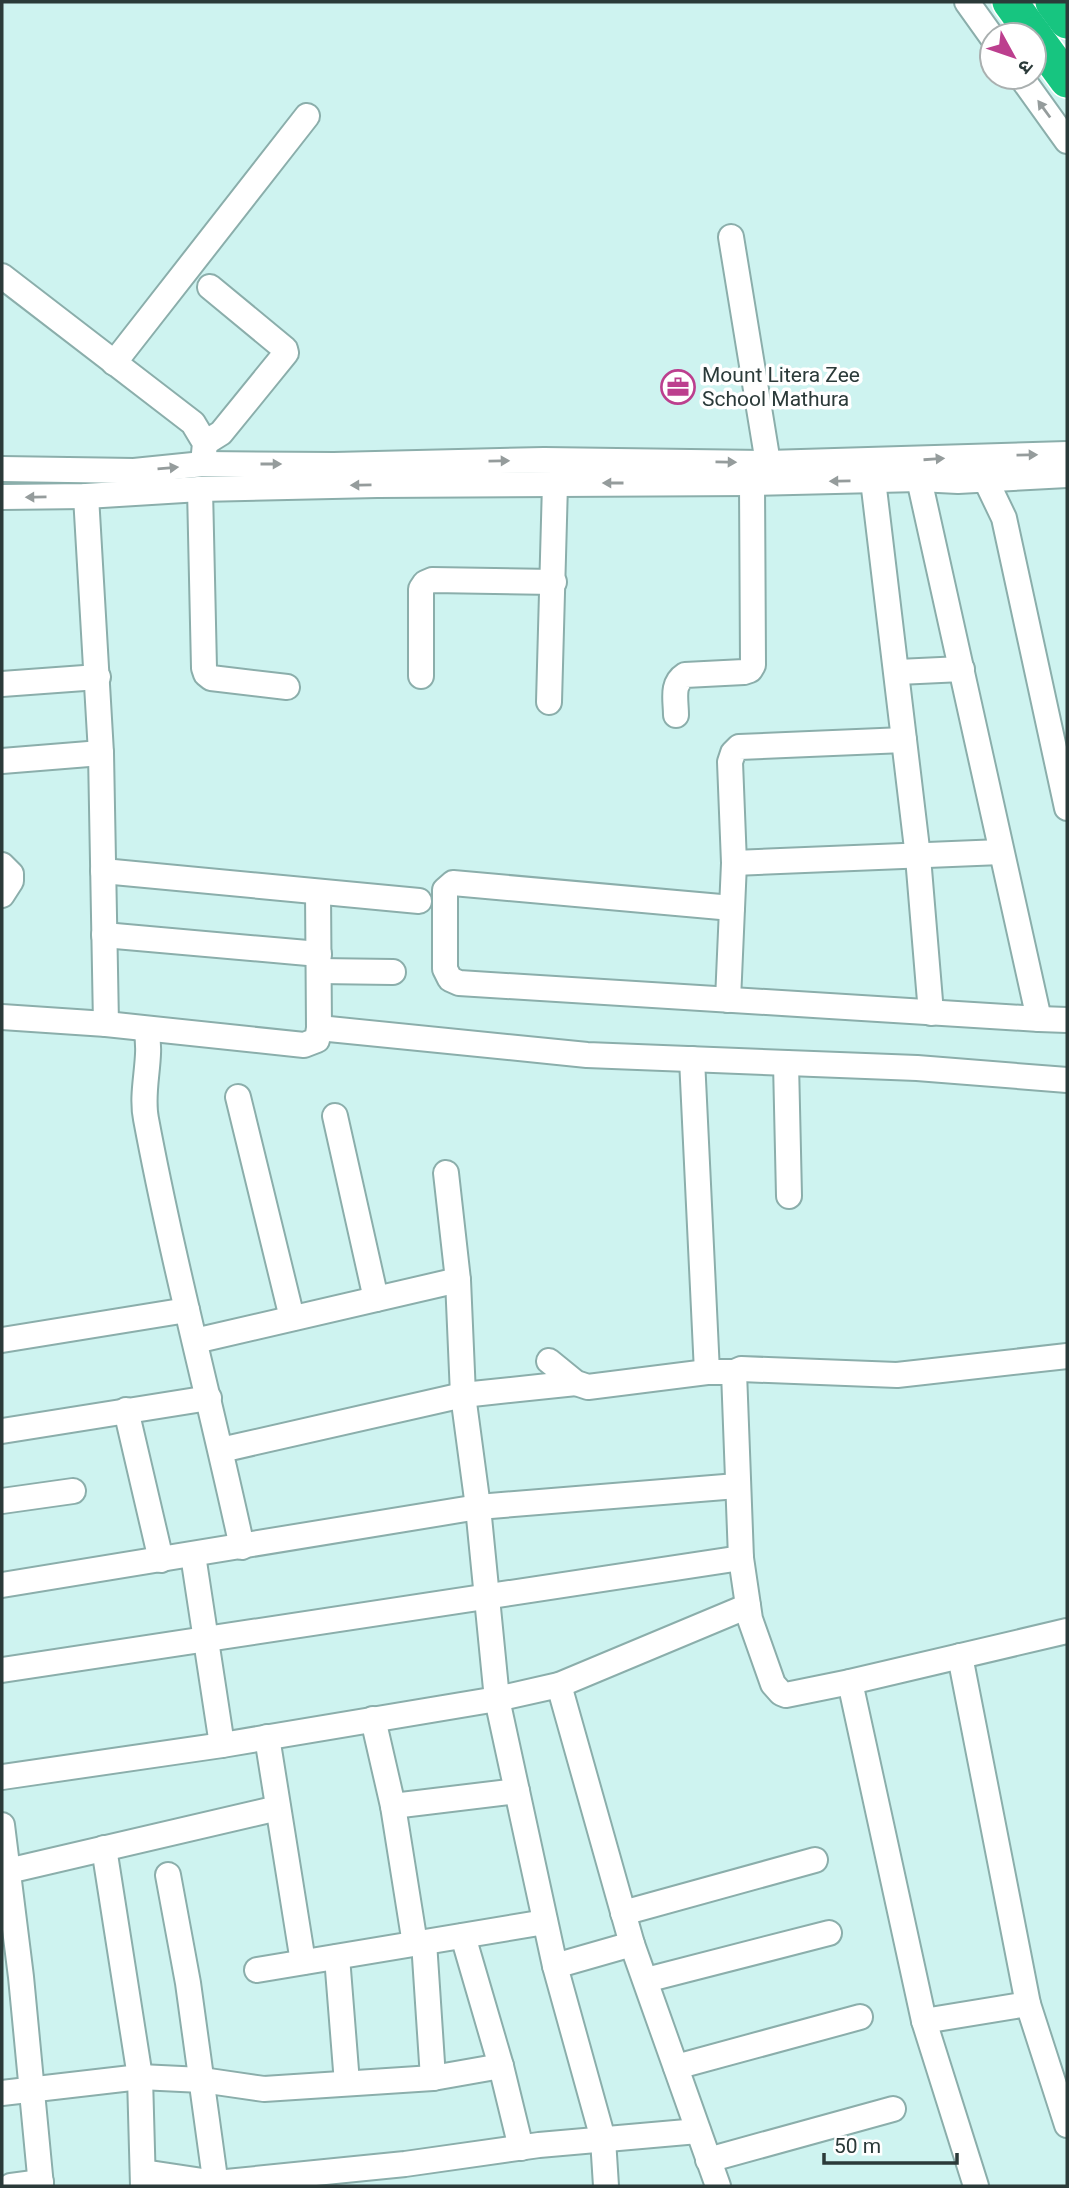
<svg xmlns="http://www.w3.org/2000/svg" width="1069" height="2188" viewBox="0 0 1069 2188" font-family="Roboto,'Noto Sans Devanagari',sans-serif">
  <rect width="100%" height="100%" fill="#cef3f0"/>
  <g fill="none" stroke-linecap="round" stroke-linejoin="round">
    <!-- minor casing -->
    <g stroke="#8baeab" stroke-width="28">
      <g id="minor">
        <path d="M 967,2 L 992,37"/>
        <path d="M 1021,77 L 1067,141"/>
        <path d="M 731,237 L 768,463"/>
        <path d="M 2,276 L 193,423 L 205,443 L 203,464"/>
        <path d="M 114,363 L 307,116"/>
        <path d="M 205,443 L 221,433 L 286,353 L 285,349 L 210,287"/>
        <path d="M 980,468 L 1004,518 L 1067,808"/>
        <path d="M 2,469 L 134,471 L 203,464 L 334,465 L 544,460 L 768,463 L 1067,454"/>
        <path d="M 873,480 L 918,857 L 931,1013"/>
        <path d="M 200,489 L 204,668 L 206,674 L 211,678 L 287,687"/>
        <path d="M 2,497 L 86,496 L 200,489 L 377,485 L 752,483 L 919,479 L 958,481 L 1067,475"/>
        <path d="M 898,672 L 962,669"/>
        <path d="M 421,676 L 421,589 L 425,583 L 432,580 L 554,582"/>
        <path d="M 2,684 L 98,677"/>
        <path d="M 549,702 L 555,484"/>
        <path d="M 676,715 C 676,700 671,684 685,675 L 744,672 L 750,670 L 753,665 L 752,483"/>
        <path d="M 2,761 L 101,753"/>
        <path d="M 734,863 L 1001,852"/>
        <path d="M 2,865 L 11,874 L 11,881 L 2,895"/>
        <path d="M 103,871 L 419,901"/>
        <path d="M 732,908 L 453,883 L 445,890 L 445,969 L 450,979 L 459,983 L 1039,1019 L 919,479"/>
        <path d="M 104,935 L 319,954"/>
        <path d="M 319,971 L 393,972"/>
        <path d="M 728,1000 L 734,863 L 730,762 L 733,753 L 739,747 L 904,740"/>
        <path d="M 2,1017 L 106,1024 L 101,753 L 86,496"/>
        <path d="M 1039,1019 L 1067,1020"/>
        <path d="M 106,1024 L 304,1045 L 317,1040 L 319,1028 L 318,892"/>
        <path d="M 319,1028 L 587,1055 L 917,1068 L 1067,1080"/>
        <path d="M 146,1029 C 153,1058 140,1089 146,1119 C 173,1263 211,1404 242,1547"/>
        <path d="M 692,1059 L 707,1372"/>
        <path d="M 786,1063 L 789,1196"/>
        <path d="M 238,1097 L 292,1318"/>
        <path d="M 335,1116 L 376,1299"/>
        <path d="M 446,1173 L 458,1280 L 463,1395 L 478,1507 L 497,1699 L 555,1966 L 603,2139 L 606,2186"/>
        <path d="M 2,1340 L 187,1310"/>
        <path d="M 195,1341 L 458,1280"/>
        <path d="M 549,1361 L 576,1383 L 588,1387 L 707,1372 L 734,1372 L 741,1369 L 897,1375 L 1067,1356"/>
        <path d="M 734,1372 L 741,1558 L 750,1619 L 773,1684 L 781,1693 L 786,1695 L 850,1682 L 1067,1631"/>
        <path d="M 126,1410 L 161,1560"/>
        <path d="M 2,1431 L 209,1398"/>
        <path d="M 221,1450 L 463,1395 L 576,1383"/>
        <path d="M 2,1501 L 73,1491"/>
        <path d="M 193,1555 L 222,1745"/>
        <path d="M 2,1585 L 478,1507 L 737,1486"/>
        <path d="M 960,1656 L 1028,2004 L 1067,2125"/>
        <path d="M 2,1670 L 741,1558"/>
        <path d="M 850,1682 L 924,2021 L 976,2186"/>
        <path d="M 559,1685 L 632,1944 L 718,2186"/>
        <path d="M 373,1719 L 393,1806 L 415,1944"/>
        <path d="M 267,1737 L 303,1962"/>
        <path d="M 2,1777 L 222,1745 L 497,1699 L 559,1685 L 748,1606"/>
        <path d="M 393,1806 L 517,1791"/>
        <path d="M 2,1825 L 21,1977 L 41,2186"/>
        <path d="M 104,1848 L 140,2077 L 143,2186"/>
        <path d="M 8,1871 L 278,1808"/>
        <path d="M 168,1875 L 188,1983 L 216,2186"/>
        <path d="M 623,1913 L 815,1860"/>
        <path d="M 463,1936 L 501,2066 L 521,2148"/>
        <path d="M 424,1942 L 433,2078"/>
        <path d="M 337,1957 L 347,2083"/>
        <path d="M 555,1966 L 632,1944"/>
        <path d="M 257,1970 L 545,1922"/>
        <path d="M 646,1980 L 829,1933"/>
        <path d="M 924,2021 L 1028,2004"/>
        <path d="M 676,2067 L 860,2017"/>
        <path d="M 2,2093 L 140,2077 L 202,2080 L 264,2089 L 433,2078 L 501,2066"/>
        <path d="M 708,2160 L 893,2109"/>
        <path d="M 143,2172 L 216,2183 L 405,2164 L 539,2145 L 698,2131"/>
        <path d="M 11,2186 L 41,2182"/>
      </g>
    </g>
    <!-- highway casing -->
    <g stroke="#fff" stroke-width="38">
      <g id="highway">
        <path d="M 1010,2 L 1034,35"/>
        <path d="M 1053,2 L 1067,21"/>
        <path d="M 1034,35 L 1067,80"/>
      </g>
    </g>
    <!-- minor -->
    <use href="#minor" stroke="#fff" stroke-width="24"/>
    <!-- highway -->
    <use href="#highway" stroke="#17c580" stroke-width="35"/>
  </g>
  <!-- one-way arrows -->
  <defs><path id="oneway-solid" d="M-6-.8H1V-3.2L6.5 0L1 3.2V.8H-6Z" transform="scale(1.75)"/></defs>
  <g fill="#959c9c">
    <use href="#oneway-solid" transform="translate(1044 109) rotate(-126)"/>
    <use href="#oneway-solid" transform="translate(1027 455) rotate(-1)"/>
    <use href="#oneway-solid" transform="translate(934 459) rotate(-4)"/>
    <use href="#oneway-solid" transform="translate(499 461) rotate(-1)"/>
    <use href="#oneway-solid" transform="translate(726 462) rotate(1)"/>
    <use href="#oneway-solid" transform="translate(271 464)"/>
    <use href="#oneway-solid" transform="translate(168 468) rotate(-5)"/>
    <use href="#oneway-solid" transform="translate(840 481) rotate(179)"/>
    <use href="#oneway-solid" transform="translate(613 483) rotate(180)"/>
    <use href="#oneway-solid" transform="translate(361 485) rotate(179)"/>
    <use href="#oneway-solid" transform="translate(36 497) rotate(179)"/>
  </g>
  <!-- icons -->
  <defs>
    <g id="office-ring" transform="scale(1.75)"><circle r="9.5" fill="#fff" stroke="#bc3f8e" stroke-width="1.5"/><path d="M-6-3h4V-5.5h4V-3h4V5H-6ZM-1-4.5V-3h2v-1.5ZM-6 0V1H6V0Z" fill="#bc3f8e"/></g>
  </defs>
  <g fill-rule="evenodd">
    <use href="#office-ring" x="678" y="387"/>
  </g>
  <g text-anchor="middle" stroke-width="7" stroke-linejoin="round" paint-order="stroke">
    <!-- poi labels -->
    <g font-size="21" fill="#2b3a39" stroke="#fff" text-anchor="start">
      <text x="702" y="382">Mount Litera Zee<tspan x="702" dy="24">School Mathura</tspan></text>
    </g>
  </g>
  <!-- border -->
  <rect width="1069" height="2188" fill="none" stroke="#2b3a39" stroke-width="7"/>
  <!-- north arrow -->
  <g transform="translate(1013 56) rotate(130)"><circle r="33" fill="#ffffff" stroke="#aab0b0" stroke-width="2"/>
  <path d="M0-5L12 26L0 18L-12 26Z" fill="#bc3f8e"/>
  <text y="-10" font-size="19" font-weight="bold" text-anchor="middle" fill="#2b3a39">उ</text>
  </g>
  <!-- scale -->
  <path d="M824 2153v10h133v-10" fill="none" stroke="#2b3a39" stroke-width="3.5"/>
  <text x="834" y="2153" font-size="21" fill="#2b3a39" stroke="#ffffff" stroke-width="5" paint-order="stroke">50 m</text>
</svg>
